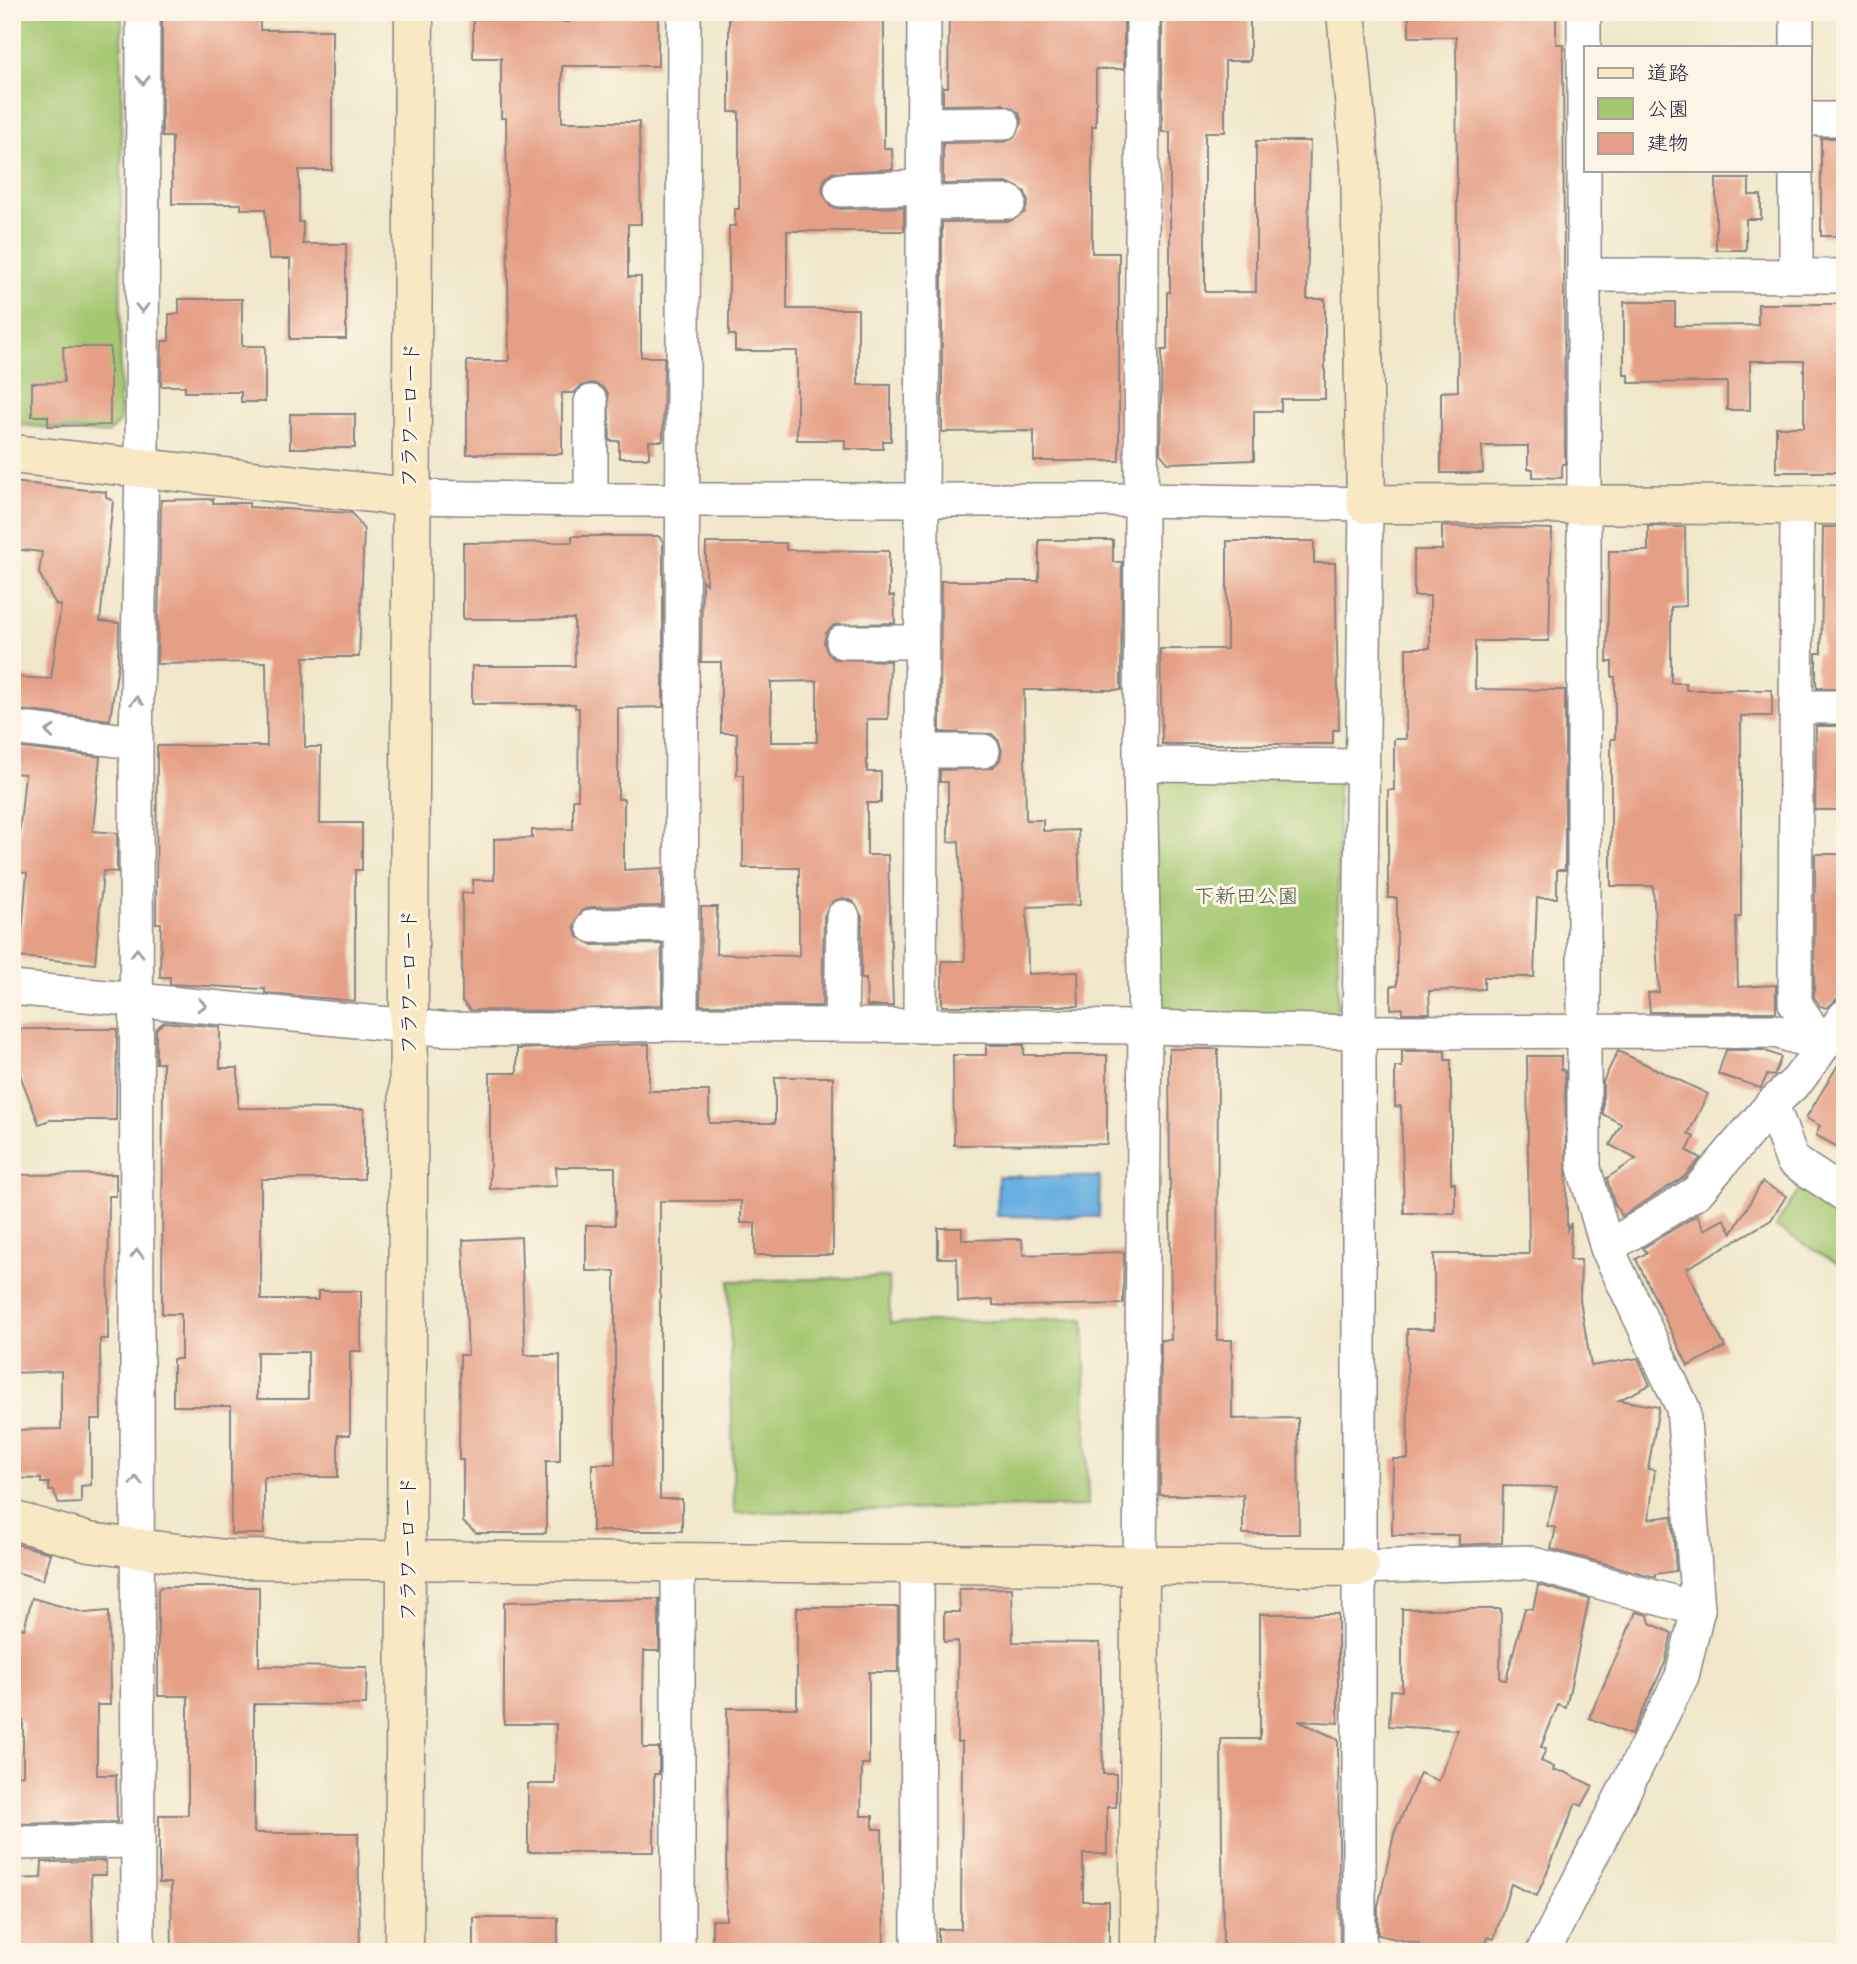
<svg xmlns="http://www.w3.org/2000/svg" width="1857" height="1964" viewBox="0 0 1857 1964" font-family="Sriracha,'Klee One',sans-serif">
  <rect width="100%" height="100%" fill="#fcf5e5"/>
  <filter id="ink" filterUnits="userSpaceOnUse"><feTurbulence type="fractalNoise" baseFrequency=".0143" numOctaves="2"/><feDisplacementMap in="SourceGraphic" scale="14" xChannelSelector="R" yChannelSelector="G"/><feConvolveMatrix kernelMatrix="1 2 1 2 8 2 1 2 1" color-interpolation-filters="sRGB"/></filter>
  <filter id="wash" filterUnits="userSpaceOnUse"><feTurbulence type="fractalNoise" baseFrequency=".00686" numOctaves="4" result="noise"/><feDisplacementMap in="SourceGraphic" scale="28" xChannelSelector="R" yChannelSelector="G"/><feGaussianBlur stdDeviation="1.57" result="paint"/><feColorMatrix in="noise" values="0 0 0 0 0 0 0 0 0 0 0 0 0 0 0 0 0 1.4 0 .05"/><feComposite in="paint" operator="in"/></filter>
  <g filter="url(#wash)">
    <rect width="100%" height="100%" fill="#f0e7ca"/>
    <!-- green -->
    <g fill="#a4c771" stroke="#637456" stroke-width="2">
      <path d="M 12,12 L 122,12 L 120,421 L 107,434 L 12,424 Z"/>
      <path d="M 1164,774 L 1331,775 L 1338,785 L 1338,1009 L 1327,1019 L 1167,1019 L 1152,1006 L 1154,786 Z"/>
      <path d="M 1802,1185 L 1845,1212 L 1845,1268 L 1775,1227 Z"/>
      <path d="M 889,1277 L 890,1323 L 1084,1319 L 1088,1506 L 734,1513 L 729,1281 Z"/>
    </g>
    <!-- water -->
    <path fill="#69b0e0" stroke="#46698e" stroke-width="2" d="M 998,1176 L 1100,1177 L 1099,1217 L 997,1216 Z"/>
    <g id="blocks">
      <!-- building -->
      <g fill="#e59f86" fill-rule="evenodd">
        <path d="M 162,12 L 260,12 L 260,30 L 332,30 L 332,170 L 299,170 L 299,222 L 303,222 L 303,244 L 346,244 L 346,339 L 290,339 L 290,259 L 269,259 L 265,209 L 241,209 L 241,204 L 172,204 L 172,137 L 162,137 Z"/>
        <path d="M 569,12 L 658,12 L 658,66 L 562,66 L 562,122 L 639,122 L 641,224 L 628,224 L 628,277 L 641,277 L 641,357 L 664,357 L 663,441 L 649,441 L 649,458 L 619,458 L 619,441 L 610,441 L 608,393 L 601,386 L 592,383 L 581,386 L 574,393 L 562,393 L 562,454 L 467,454 L 467,361 L 509,361 L 506,118 L 501,118 L 501,58 L 473,58 L 473,18 L 569,22 Z"/>
        <path d="M 729,12 L 884,15 L 884,148 L 892,148 L 893,169 L 831,173 L 824,180 L 822,191 L 831,207 L 841,209 L 904,207 L 904,231 L 787,231 L 787,309 L 858,309 L 858,385 L 891,385 L 891,441 L 883,441 L 883,449 L 845,449 L 845,440 L 797,440 L 797,351 L 735,351 L 735,335 L 729,335 L 729,226 L 735,226 L 735,209 L 739,209 L 739,112 L 729,112 Z"/>
        <path d="M 949,12 L 1124,12 L 1124,69 L 1096,69 L 1096,126 L 1092,126 L 1092,253 L 1119,253 L 1119,461 L 1034,461 L 1034,431 L 942,432 L 942,222 L 1010,221 L 1025,212 L 1028,202 L 1025,192 L 1009,183 L 943,184 L 943,143 L 1004,142 L 1013,139 L 1022,123 L 1019,113 L 1003,104 L 943,105 L 943,87 L 948,87 Z"/>
        <path d="M 1162,12 L 1250,12 L 1250,61 L 1225,61 L 1225,132 L 1205,132 L 1205,292 L 1256,292 L 1256,141 L 1310,141 L 1307,299 L 1325,299 L 1325,399 L 1281,399 L 1281,411 L 1254,411 L 1254,460 L 1168,463 L 1160,453 L 1162,350 L 1167,350 L 1167,292 L 1170,292 L 1170,132 L 1162,132 Z"/>
        <path d="M 1409,12 L 1556,12 L 1556,44 L 1563,44 L 1565,464 L 1562,464 L 1562,478 L 1533,477 L 1533,469 L 1528,469 L 1528,446 L 1482,446 L 1483,473 L 1441,473 L 1441,392 L 1458,391 L 1456,37 L 1409,37 Z"/>
        <rect x="1821" y="138" width="24" height="98"/>
        <path d="M 1716,179 L 1749,179 L 1749,195 L 1761,195 L 1761,219 L 1746,219 L 1746,250 L 1716,250 Z"/>
        <path d="M 179,299 L 242,299 L 242,346 L 265,346 L 265,402 L 241,402 L 241,392 L 185,392 L 185,386 L 161,386 L 162,341 L 169,341 L 169,314 L 179,314 Z"/>
        <path d="M 1624,302 L 1675,302 L 1675,326 L 1758,325 L 1758,304 L 1845,304 L 1845,472 L 1776,472 L 1776,427 L 1804,427 L 1804,361 L 1750,361 L 1750,410 L 1727,410 L 1727,382 L 1629,383 L 1629,375 L 1624,375 Z"/>
        <path d="M 63,347 L 110,347 L 110,425 L 48,426 L 48,416 L 32,416 L 32,383 L 64,382 Z"/>
        <rect x="290" y="414" width="65" height="34"/>
        <path d="M 12,482 L 106,492 L 106,497 L 113,501 L 100,621 L 119,623 L 118,664 L 110,720 L 12,709 L 12,677 L 51,679 L 61,605 L 56,605 L 39,573 L 42,552 L 12,549 Z"/>
        <path d="M 213,499 L 213,503 L 249,503 L 249,507 L 352,513 L 364,530 L 359,657 L 304,657 L 305,747 L 321,747 L 320,823 L 362,823 L 362,870 L 355,870 L 355,1001 L 265,993 L 265,989 L 170,984 L 170,977 L 160,977 L 161,923 L 156,923 L 157,746 L 267,746 L 266,662 L 157,664 L 161,500 Z"/>
        <path d="M 1442,526 L 1552,529 L 1549,641 L 1475,641 L 1475,689 L 1565,690 L 1565,870 L 1557,870 L 1557,898 L 1537,898 L 1534,977 L 1484,977 L 1484,989 L 1429,991 L 1430,1013 L 1402,1013 L 1402,1008 L 1391,1009 L 1391,986 L 1397,986 L 1397,898 L 1388,898 L 1388,790 L 1394,790 L 1394,739 L 1406,739 L 1406,648 L 1430,648 L 1430,596 L 1414,596 L 1414,550 L 1442,550 Z"/>
        <path d="M 1648,526 L 1685,527 L 1686,606 L 1671,607 L 1671,683 L 1686,683 L 1686,690 L 1772,690 L 1772,716 L 1741,716 L 1741,917 L 1736,917 L 1738,987 L 1776,985 L 1776,1012 L 1650,1012 L 1648,993 L 1659,992 L 1653,886 L 1611,886 L 1611,739 L 1615,739 L 1615,677 L 1612,677 L 1612,662 L 1607,662 L 1609,551 L 1648,551 Z"/>
        <path d="M 1823,527 L 1845,527 L 1845,688 L 1817,688 L 1816,683 L 1816,653 L 1821,653 Z"/>
        <path d="M 572,536 L 658,536 L 663,541 L 663,707 L 618,708 L 618,799 L 624,799 L 624,870 L 662,868 L 662,906 L 592,907 L 583,910 L 574,926 L 577,936 L 593,945 L 662,944 L 662,1005 L 550,1011 L 470,1010 L 462,1001 L 462,893 L 473,893 L 473,880 L 494,880 L 494,839 L 532,838 L 532,830 L 573,829 L 573,799 L 578,799 L 579,708 L 575,708 L 575,704 L 472,704 L 472,666 L 575,666 L 574,619 L 463,619 L 463,543 L 572,542 Z"/>
        <path d="M 1039,540 L 1113,540 L 1113,562 L 1122,562 L 1121,690 L 1024,690 L 1026,820 L 1043,820 L 1043,831 L 1078,830 L 1080,905 L 1027,907 L 1028,974 L 1078,972 L 1079,1006 L 942,1006 L 942,961 L 965,961 L 959,841 L 948,842 L 948,782 L 940,782 L 940,770 L 992,768 L 1000,760 L 1002,750 L 999,741 L 992,734 L 940,732 L 941,581 L 1039,581 Z"/>
        <path d="M 1227,541 L 1314,541 L 1314,563 L 1335,563 L 1339,730 L 1333,730 L 1333,744 L 1162,744 L 1160,649 L 1227,649 Z"/>
        <path d="M 706,543 L 786,543 L 786,550 L 889,551 L 889,596 L 894,596 L 895,623 L 834,625 L 826,633 L 824,643 L 827,652 L 834,659 L 890,661 L 888,719 L 867,719 L 867,772 L 881,772 L 881,803 L 867,803 L 867,855 L 888,855 L 893,1006 L 867,1006 L 866,979 L 861,979 L 862,917 L 853,901 L 843,898 L 833,901 L 824,916 L 822,1006 L 700,1005 L 701,907 L 717,907 L 716,954 L 799,956 L 799,868 L 743,868 L 743,775 L 737,775 L 737,733 L 721,733 L 721,662 L 701,662 L 702,580 L 706,584 ZM 817,681 L 817,742 L 771,742 L 771,682 Z"/>
        <path d="M 1816,726 L 1845,726 L 1845,810 L 1815,810 Z"/>
        <path d="M 12,747 L 100,757 L 93,831 L 117,833 L 117,872 L 103,871 L 95,964 L 20,957 L 27,873 L 12,872 L 12,845 L 18,845 L 25,774 L 12,773 Z"/>
        <path d="M 1815,854 L 1845,854 L 1845,997 L 1837,999 L 1827,1008 L 1820,1006 L 1814,997 Z"/>
        <path d="M 164,1022 L 220,1027 L 220,1068 L 238,1068 L 238,1108 L 364,1109 L 364,1179 L 261,1179 L 261,1300 L 318,1300 L 318,1291 L 361,1291 L 361,1351 L 350,1351 L 350,1435 L 338,1435 L 338,1477 L 264,1477 L 264,1534 L 231,1534 L 231,1406 L 173,1406 L 173,1359 L 181,1359 L 181,1314 L 162,1314 L 163,1063 L 156,1063 L 156,1029 ZM 257,1352 L 308,1352 L 308,1399 L 257,1399 Z"/>
        <path d="M 12,1029 L 117,1029 L 116,1120 L 50,1120 L 39,1124 L 18,1070 L 12,1070 Z"/>
        <path d="M 649,1044 L 649,1091 L 709,1091 L 709,1123 L 775,1123 L 775,1077 L 833,1077 L 833,1255 L 755,1255 L 755,1223 L 741,1223 L 741,1201 L 660,1201 L 660,1499 L 682,1499 L 682,1531 L 592,1531 L 592,1464 L 615,1464 L 615,1271 L 586,1271 L 586,1225 L 615,1225 L 615,1167 L 556,1167 L 557,1186 L 490,1189 L 490,1073 L 517,1073 L 517,1049 Z"/>
        <path d="M 986,1045 L 1024,1045 L 1024,1055 L 1107,1055 L 1107,1144 L 954,1145 L 953,1055 L 986,1055 Z"/>
        <path d="M 1169,1049 L 1218,1049 L 1217,1340 L 1232,1340 L 1232,1419 L 1298,1418 L 1299,1534 L 1243,1534 L 1243,1495 L 1160,1495 L 1161,1340 L 1171,1340 Z"/>
        <path d="M 1726,1050 L 1763,1050 L 1781,1057 L 1774,1076 L 1767,1075 L 1761,1088 L 1718,1074 Z"/>
        <path d="M 1402,1051 L 1445,1051 L 1445,1060 L 1451,1060 L 1451,1183 L 1455,1183 L 1455,1213 L 1404,1213 L 1401,1106 L 1395,1107 L 1395,1067 L 1402,1067 Z"/>
        <path d="M 1618,1051 L 1708,1094 L 1688,1134 L 1694,1137 L 1687,1151 L 1701,1158 L 1684,1177 L 1622,1216 L 1614,1203 L 1607,1178 L 1636,1159 L 1610,1145 L 1621,1124 L 1603,1114 L 1603,1081 Z"/>
        <path d="M 1845,1053 L 1845,1151 L 1816,1135 L 1820,1126 L 1806,1118 Z"/>
        <path d="M 1527,1056 L 1561,1056 L 1561,1069 L 1565,1071 L 1567,1230 L 1571,1223 L 1570,1260 L 1581,1260 L 1580,1300 L 1591,1366 L 1638,1358 L 1650,1385 L 1619,1400 L 1659,1407 L 1648,1469 L 1655,1470 L 1649,1519 L 1672,1516 L 1676,1571 L 1655,1574 L 1655,1577 L 1551,1549 L 1556,1528 L 1547,1526 L 1557,1487 L 1503,1486 L 1502,1543 L 1459,1545 L 1459,1535 L 1392,1535 L 1393,1459 L 1408,1459 L 1407,1329 L 1434,1329 L 1434,1254 L 1529,1254 Z"/>
        <path d="M 116,1174 L 116,1196 L 109,1196 L 108,1339 L 100,1339 L 101,1419 L 91,1419 L 91,1485 L 81,1486 L 81,1503 L 59,1504 L 54,1491 L 49,1491 L 49,1483 L 41,1483 L 41,1479 L 12,1478 L 12,1430 L 61,1429 L 61,1371 L 12,1373 L 12,1175 Z"/>
        <path d="M 1762,1182 L 1786,1196 L 1771,1220 L 1686,1269 L 1725,1347 L 1688,1366 L 1636,1259 L 1647,1253 L 1643,1248 L 1697,1215 L 1704,1230 L 1724,1219 L 1732,1233 Z"/>
        <path d="M 938,1228 L 962,1228 L 962,1240 L 1022,1239 L 1023,1255 L 1124,1252 L 1123,1304 L 1014,1306 L 993,1305 L 993,1300 L 958,1302 L 957,1258 L 938,1258 Z"/>
        <path d="M 521,1237 L 525,1355 L 560,1355 L 560,1461 L 546,1461 L 546,1533 L 476,1533 L 463,1522 L 463,1460 L 459,1460 L 460,1355 L 468,1355 L 463,1240 Z"/>
        <path d="M 12,1543 L 50,1553 L 43,1580 L 12,1571 Z"/>
        <path d="M 1538,1585 L 1589,1599 L 1566,1708 L 1558,1705 L 1541,1747 L 1546,1749 L 1541,1761 L 1554,1767 L 1553,1771 L 1565,1772 L 1593,1786 L 1582,1806 L 1576,1803 L 1537,1896 L 1511,1884 L 1494,1939 L 1488,1937 L 1483,1952 L 1417,1952 L 1419,1944 L 1378,1935 L 1378,1907 L 1394,1834 L 1420,1773 L 1439,1781 L 1457,1730 L 1389,1726 L 1391,1690 L 1402,1691 L 1402,1609 L 1501,1609 L 1500,1679 L 1506,1680 L 1525,1608 L 1533,1609 Z"/>
        <path d="M 161,1587 L 259,1587 L 259,1666 L 367,1667 L 366,1705 L 254,1704 L 254,1833 L 358,1833 L 360,1952 L 172,1952 L 171,1883 L 159,1883 L 159,1815 L 188,1815 L 188,1696 L 158,1696 L 158,1590 Z"/>
        <path d="M 1012,1588 L 1013,1642 L 1100,1643 L 1103,1774 L 1116,1774 L 1116,1807 L 1107,1807 L 1107,1854 L 1083,1854 L 1083,1901 L 1109,1901 L 1109,1946 L 1018,1946 L 1018,1952 L 938,1952 L 938,1929 L 961,1929 L 962,1742 L 957,1742 L 958,1641 L 944,1642 L 944,1612 L 960,1612 L 959,1589 Z"/>
        <path d="M 32,1598 L 85,1613 L 109,1611 L 110,1705 L 97,1705 L 97,1775 L 116,1775 L 117,1822 L 12,1824 L 12,1776 L 23,1775 L 23,1721 L 12,1720 L 12,1626 L 24,1629 Z"/>
        <path d="M 659,1599 L 659,1651 L 644,1651 L 643,1697 L 643,1748 L 659,1748 L 659,1774 L 654,1774 L 654,1852 L 528,1852 L 528,1784 L 555,1784 L 556,1724 L 504,1724 L 504,1602 Z"/>
        <path d="M 797,1607 L 898,1607 L 898,1672 L 869,1672 L 869,1764 L 862,1764 L 861,1816 L 873,1816 L 873,1829 L 882,1829 L 884,1951 L 712,1952 L 712,1920 L 726,1920 L 727,1708 L 797,1708 Z"/>
        <path d="M 1636,1612 L 1648,1615 L 1650,1623 L 1672,1633 L 1665,1663 L 1631,1735 L 1589,1718 Z"/>
        <path d="M 1260,1614 L 1338,1614 L 1338,1723 L 1298,1721 L 1338,1739 L 1340,1952 L 1223,1952 L 1221,1739 L 1260,1739 Z"/>
        <path d="M 106,1861 L 106,1875 L 91,1875 L 93,1952 L 12,1952 L 12,1879 L 41,1878 L 42,1862 Z"/>
        <rect x="474" y="1918" width="84" height="34"/>
      </g>
    </g>
  </g>
  <g filter="url(#ink)">
    <use href="#blocks" fill-opacity="0" stroke="#898482" stroke-width="2"/>
    <g fill="none" stroke-linecap="round" stroke-linejoin="round">
      <!-- street casing -->
      <g stroke="#898482" stroke-width="36">
        <g id="street">
          <path d="M 1797,47 L 1797,12"/>
          <path d="M 1810,119 L 1845,119"/>
          <path d="M 924,124 L 1003,123"/>
          <path d="M 1796,170 L 1796,276"/>
          <path d="M 841,190 L 924,187"/>
          <path d="M 924,203 L 1009,202"/>
          <path d="M 1585,275 L 1845,276"/>
          <path d="M 591,402 L 591,500"/>
          <path d="M 409,497 L 591,500 L 1140,500 L 1366,504 L 1359,1032 L 1359,1952"/>
          <path d="M 1797,505 L 1795,1003 L 1822,1045"/>
          <path d="M 843,642 L 921,642"/>
          <path d="M 1796,707 L 1845,707"/>
          <path d="M 12,728 L 136,742"/>
          <path d="M 922,751 L 983,751"/>
          <path d="M 1140,764 L 1362,766"/>
          <path d="M 593,926 L 681,925"/>
          <path d="M 12,988 L 442,1029 L 551,1030 L 584,1026 L 681,1024 L 1145,1027 L 1359,1032 L 1775,1031 L 1822,1045"/>
          <path d="M 681,1024 L 684,12"/>
          <path d="M 841,1025 L 843,917"/>
          <path d="M 920,1026 L 924,12"/>
          <path d="M 1772,1104 L 1792,1160 L 1845,1195"/>
          <path d="M 1607,1248 L 1697,1192 L 1772,1104 L 1798,1080 L 1845,1016"/>
          <path d="M 917,1563 L 918,1952"/>
          <path d="M 678,1564 L 678,1952"/>
          <path d="M 1140,1566 L 1145,1027 L 1140,764 L 1143,12"/>
          <path d="M 1360,1567 L 1526,1562 L 1698,1609"/>
          <path d="M 12,1843 L 138,1841"/>
          <path d="M 138,1952 L 136,742 L 142,468 L 143,12"/>
          <path d="M 1543,1952 L 1682,1676 L 1698,1609 L 1683,1408 L 1607,1248 L 1584,1168 L 1584,12"/>
        </g>
      </g>
      <!-- secondary casing -->
      <g stroke="#898482" stroke-width="41">
        <g id="secondary">
          <path d="M 1346,12 L 1360,164 L 1366,504 L 1845,505"/>
          <path d="M 12,454 L 409,497"/>
          <path d="M 12,1520 L 89,1542 L 226,1559 L 1360,1567"/>
          <path d="M 404,1952 L 414,12"/>
          <path d="M 1139,1952 L 1140,1566"/>
        </g>
      </g>
      <!-- street -->
      <use href="#street" stroke="#fff" stroke-width="33"/>
      <!-- secondary -->
      <use href="#secondary" stroke="#f8e8c3" stroke-width="38"/>
    </g>
    <!-- one-way arrows -->
    <defs><path id="oneway-chevron" d="M-2-3.5L2.5 0L-2 3.5" fill="none" stroke-width="1.6" stroke-linecap="round" stroke-linejoin="round" transform="scale(1.75)"/></defs>
    <g stroke="#9c9ca7">
      <use href="#oneway-chevron" transform="translate(143 80) rotate(90)"/>
      <use href="#oneway-chevron" transform="translate(142 308) rotate(90)"/>
      <use href="#oneway-chevron" transform="translate(137 701) rotate(-89)"/>
      <use href="#oneway-chevron" transform="translate(50 732) rotate(-174)"/>
      <use href="#oneway-chevron" transform="translate(137 953) rotate(-90)"/>
      <use href="#oneway-chevron" transform="translate(202 1005) rotate(6)"/>
      <use href="#oneway-chevron" transform="translate(137 1254) rotate(-90)"/>
      <use href="#oneway-chevron" transform="translate(136 1481) rotate(-90)"/>
    </g>
  </g>
  <g text-anchor="middle" stroke-width="6" stroke-linejoin="round" paint-order="stroke">
    <!-- street labels -->
    <g font-size="21" fill="#22223b" stroke="#fcf5e5">
      <text transform="translate(410 415) rotate(-89)" y="7">フラワーロード</text>
      <text transform="translate(409 982) rotate(-90)" y="7">フラワーロード</text>
      <text transform="translate(408 1549) rotate(-90)" y="7">フラワーロード</text>
    </g>
    <!-- park labels -->
    <g font-size="21" fill="#49544b" stroke="#fcf5e5">
      <text x="1246" y="903">下新田公園</text>
    </g>
  </g>
  <!-- margin -->
  <rect width="1857" height="1964" fill="none" stroke="#fcf5e5" stroke-width="42"/>
  <!-- legend -->
  <rect x="1584" y="46" width="228" height="126" fill="#fcf5e5" stroke="#a5a1a1" stroke-width="2"/>
  <rect x="1598" y="68" width="35" height="10" fill="#f8e8c3" stroke="#a5a1a1" stroke-width="2"/>
  <text x="1647" y="80" font-size="21" fill="#22223b">道路</text>
  <rect x="1598" y="98" width="35" height="21" fill="#a4c771" stroke="#a5a1a1" stroke-width="2"/>
  <text x="1647" y="116" font-size="21" fill="#22223b">公園</text>
  <rect x="1598" y="133" width="35" height="21" fill="#e59f86" stroke="#a5a1a1" stroke-width="2"/>
  <text x="1647" y="150" font-size="21" fill="#22223b">建物</text>
</svg>
